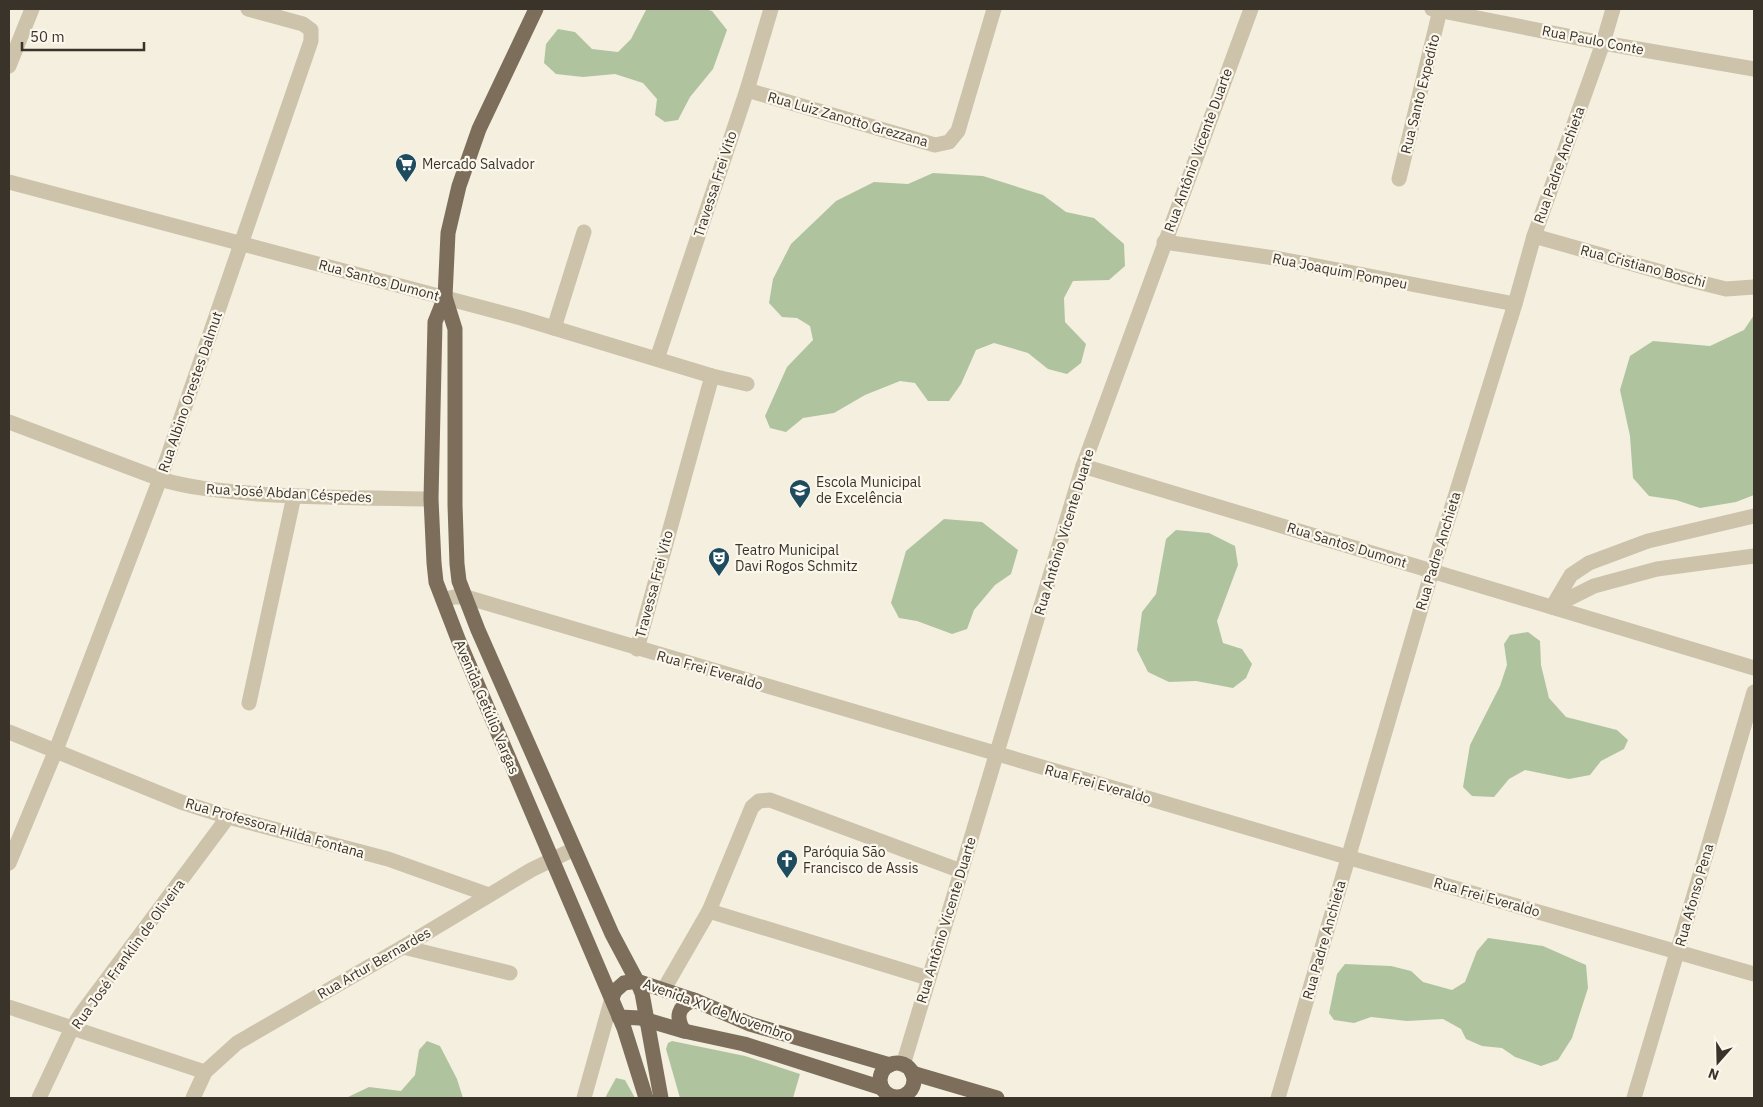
<svg xmlns="http://www.w3.org/2000/svg" width="1763" height="1107" viewBox="0 0 1763 1107" font-family="'IBM Plex Sans',sans-serif">
  <rect width="100%" height="100%" fill="#f4efdf"/>
  <!-- green -->
  <g fill="#afc49e">
    <path d="M 649,9 L 705,9 L 712,11 L 727,30 L 713,69 L 690,97 L 678,120 L 665,122 L 655,115 L 657,99 L 643,83 L 615,74 L 583,77 L 556,74 L 544,63 L 546,44 L 558,29 L 575,32 L 592,49 L 618,52 L 631,39 L 646,10 Z"/>
    <path d="M 933,173 L 983,176 L 1043,195 L 1066,212 L 1094,218 L 1124,244 L 1125,266 L 1109,280 L 1073,281 L 1064,298 L 1065,322 L 1086,344 L 1081,363 L 1067,374 L 1048,369 L 1028,353 L 994,343 L 976,350 L 961,384 L 949,401 L 928,401 L 915,383 L 900,381 L 865,395 L 834,413 L 803,418 L 786,432 L 770,428 L 765,416 L 787,367 L 813,340 L 810,326 L 797,318 L 782,317 L 769,303 L 773,279 L 791,244 L 836,201 L 874,182 L 908,184 Z"/>
    <path d="M 1754,315 L 1754,495 L 1736,502 L 1700,508 L 1676,500 L 1649,496 L 1633,478 L 1630,436 L 1620,390 L 1630,356 L 1653,341 L 1710,346 L 1744,330 Z"/>
    <path d="M 944,519 L 982,522 L 1018,550 L 1011,574 L 995,585 L 974,610 L 967,629 L 952,634 L 917,621 L 899,618 L 891,603 L 906,551 Z"/>
    <path d="M 1176,530 L 1209,533 L 1235,546 L 1238,565 L 1217,621 L 1223,643 L 1242,649 L 1252,664 L 1246,678 L 1233,688 L 1196,681 L 1169,682 L 1148,672 L 1137,650 L 1142,612 L 1156,594 L 1166,539 Z"/>
    <path d="M 1528,632 L 1540,641 L 1541,665 L 1549,698 L 1566,717 L 1617,730 L 1628,740 L 1624,749 L 1601,761 L 1590,775 L 1569,779 L 1525,770 L 1509,779 L 1494,797 L 1472,796 L 1463,787 L 1470,745 L 1500,686 L 1507,665 L 1504,644 L 1510,635 Z"/>
    <path d="M 1488,938 L 1543,946 L 1586,965 L 1588,988 L 1572,1038 L 1558,1060 L 1541,1066 L 1515,1057 L 1502,1048 L 1482,1046 L 1466,1039 L 1461,1029 L 1443,1019 L 1407,1021 L 1371,1017 L 1354,1023 L 1334,1020 L 1329,1013 L 1337,974 L 1345,964 L 1391,966 L 1411,971 L 1423,982 L 1452,990 L 1465,982 L 1477,951 Z"/>
    <path d="M 427,1041 L 440,1046 L 457,1079 L 463,1098 L 346,1098 L 369,1087 L 401,1091 L 415,1075 L 419,1050 Z"/>
    <path d="M 672,1041 L 745,1056 L 800,1074 L 793,1098 L 680,1098 L 666,1049 L 668,1043 Z"/>
    <path d="M 616,1078 L 625,1080 L 635,1098 L 605,1098 Z"/>
  </g>
  <g fill="none" stroke-linecap="round" stroke-linejoin="round">
    <!-- minor -->
    <g stroke="#cdc2aa" stroke-width="15">
      <path d="M 1432,9 L 1603,43 L 1754,69"/>
      <path d="M 9,66 L 32,9"/>
      <path d="M 747,90 L 935,145 L 949,142 L 958,131 L 994,9"/>
      <path d="M 1399,179 L 1440,10"/>
      <path d="M 9,182 L 521,318 L 712,376 L 747,384"/>
      <path d="M 1534,236 L 1686,279 L 1726,289 L 1754,287"/>
      <path d="M 1164,242 L 1275,258 L 1515,304"/>
      <path d="M 554,328 L 584,232"/>
      <path d="M 657,359 L 747,90 L 771,9"/>
      <path d="M 9,422 L 160,479 C 193,489 225,491 258,494 C 316,498 373,498 431,499"/>
      <path d="M 1083,466 L 1754,668"/>
      <path d="M 443,600 L 454,597 L 466,597 L 1347,857 L 1754,974"/>
      <path d="M 1552,607 L 1571,575 L 1589,563 L 1648,541 L 1754,516"/>
      <path d="M 1552,607 L 1594,586 L 1657,569 L 1754,556"/>
      <path d="M 637,649 L 712,376"/>
      <path d="M 249,703 L 294,496"/>
      <path d="M 9,732 L 181,802 L 228,817 L 388,859 L 489,895"/>
      <path d="M 9,863 L 56,750 L 160,479 L 311,41 L 311,30 L 303,24 L 248,9"/>
      <path d="M 403,947 L 510,973"/>
      <path d="M 928,978 L 709,911 L 752,807 L 759,801 L 770,800 L 961,871"/>
      <path d="M 664,989 L 709,911"/>
      <path d="M 9,1007 L 205,1072"/>
      <path d="M 903,1065 L 1083,466 L 1251,9"/>
      <path d="M 39,1098 L 72,1028 L 81,1014 L 228,817"/>
      <path d="M 193,1098 L 205,1072 L 237,1043 L 403,947 L 531,870 L 574,849"/>
      <path d="M 584,1098 L 612,998"/>
      <path d="M 891,1098 L 892,1096"/>
      <path d="M 1278,1098 L 1432,571 L 1515,304 L 1534,236 L 1603,43 L 1613,9"/>
      <path d="M 1634,1098 L 1754,692"/>
    </g>
    <!-- major -->
    <g stroke="#7c6e5b" stroke-width="15">
      <path d="M 536,9 L 479,129 L 459,186 L 448,233 L 445,297 L 455,329 L 455,505 L 457,564 L 459,581 L 478,630 L 612,934 L 637,981 L 642,993 L 661,1098"/>
      <path d="M 445,297 L 435,322 L 431,499 L 434,563 L 436,582 L 458,639 L 624,1028 L 646,1098"/>
      <path d="M 612,998 L 615,991 L 624,983 L 637,981 L 694,1000 L 750,1024 L 890,1065"/>
      <path d="M 619,1017 L 640,1018 L 684,1031 L 744,1044 L 882,1088"/>
      <path d="M 684,1031 C 675,1017 678,1006 694,1000"/>
      <circle cx="897" cy="1080" r="17"/>
      <path d="M 912,1073 L 997,1098"/>
    </g>
  </g>
  <!-- icons -->
  <defs>
    <g id="supermarket-pin" transform="scale(1.125)"><path d="M0 17L-7.5 6A9.5 9.5 0 1 1 7.5 6Z" fill="#1e4b5d" stroke="#fbf7ec"/><path d="M-6-5.5h2.5l.6 2H6L4.5 2H-2.5L-4.4-4H-6ZM-1.5 3.2a1.3 1.3 0 1 0 .1 0ZM3 3.2a1.3 1.3 0 1 0 .1 0Z" fill="#fff"/></g>
    <g id="school-pin" transform="scale(1.125)"><path d="M0 17L-7.5 6A9.5 9.5 0 1 1 7.5 6Z" fill="#1e4b5d" stroke="#fbf7ec"/><path d="M0-5L7-2L0 1L-7-2ZM-4 1L0 2.5L4 1V4Q0 6-4 4Z" fill="#fff"/></g>
    <g id="theatre-pin" transform="scale(1.125)"><path d="M0 17L-7.5 6A9.5 9.5 0 1 1 7.5 6Z" fill="#1e4b5d" stroke="#fbf7ec"/><path d="M-5-5.5Q0-4 5-5.5V0Q5 5 0 6Q-5 5-5 0ZM-3.3-2.5H-1v1.5H-3.3ZM1-2.5H3.3v1.5H1ZM-2.8 1Q0 5.5 2.8 1Z" fill="#fff"/></g>
    <g id="church-pin" transform="scale(1.125)"><path d="M0 17L-7.5 6A9.5 9.5 0 1 1 7.5 6Z" fill="#1e4b5d" stroke="#fbf7ec"/><path d="M-1.2-6h2.4v3.5h3.3v2.4h-3.3V6h-2.4V-.1h-3.3v-2.4h3.3Z" fill="#fff"/></g>
  </defs>
  <g fill-rule="evenodd">
    <use href="#supermarket-pin" x="406" y="164"/>
    <use href="#school-pin" x="800" y="490"/>
    <use href="#theatre-pin" x="719" y="558"/>
    <use href="#church-pin" x="787" y="860"/>
  </g>
  <g text-anchor="middle" stroke-width="4.5" stroke-linejoin="round" paint-order="stroke">
    <!-- street labels -->
    <g font-size="14" fill="#3a332a" stroke="#fbf7ec">
      <text transform="translate(1593 40) rotate(11)" y="5">Rua Paulo Conte</text>
      <text transform="translate(1420 94) rotate(-76)" y="5">Rua Santo Expedito</text>
      <text transform="translate(848 119) rotate(16)" y="5">Rua Luiz Zanotto Grezzana</text>
      <text transform="translate(1198 150) rotate(-70)" y="5">Rua Antônio Vicente Duarte</text>
      <text transform="translate(1559 165) rotate(-70)" y="5">Rua Padre Anchieta</text>
      <text transform="translate(715 184) rotate(-72)" y="5">Travessa Frei Vito</text>
      <text transform="translate(1643 266) rotate(15)" y="5">Rua Cristiano Boschi</text>
      <text transform="translate(1340 271) rotate(11)" y="5">Rua Joaquim Pompeu</text>
      <text transform="translate(379 280) rotate(15)" y="5">Rua Santos Dumont</text>
      <text transform="translate(190 392) rotate(-71)" y="5">Rua Albino Orestes Dalmut</text>
      <text transform="translate(289 493) rotate(3)" y="5">Rua José Abdan Céspedes</text>
      <text transform="translate(1064 532) rotate(-73)" y="5">Rua Antônio Vicente Duarte</text>
      <text transform="translate(1347 545) rotate(17)" y="5">Rua Santos Dumont</text>
      <text transform="translate(1438 551) rotate(-73)" y="5">Rua Padre Anchieta</text>
      <text transform="translate(654 584) rotate(-75)" y="5">Travessa Frei Vito</text>
      <text transform="translate(710 670) rotate(16)" y="5">Rua Frei Everaldo</text>
      <text transform="translate(487 707) rotate(67)" y="5">Avenida Getúlio Vargas</text>
      <text transform="translate(1098 784) rotate(16)" y="5">Rua Frei Everaldo</text>
      <text transform="translate(275 828) rotate(16)" y="5">Rua Professora Hilda Fontana</text>
      <text transform="translate(1694 895) rotate(-74)" y="5">Rua Afonso Pena</text>
      <text transform="translate(1487 897) rotate(16)" y="5">Rua Frei Everaldo</text>
      <text transform="translate(946 920) rotate(-73)" y="5">Rua Antônio Vicente Duarte</text>
      <text transform="translate(1324 940) rotate(-74)" y="5">Rua Padre Anchieta</text>
      <text transform="translate(128 954) rotate(-54)" y="5">Rua José Franklin de Oliveira</text>
      <text transform="translate(374 963) rotate(-30)" y="5">Rua Artur Bernardes</text>
      <text transform="translate(718 1010) rotate(20)" y="5">Avenida XV de Novembro</text>
    </g>
    <!-- poi labels -->
    <g font-size="14" fill="#3a332a" stroke="#fbf7ec" text-anchor="start">
      <text x="422" y="169">Mercado Salvador</text>
      <text x="816" y="487">Escola Municipal<tspan x="816" dy="16">de Excelência</tspan></text>
      <text x="735" y="555">Teatro Municipal<tspan x="735" dy="16">Davi Rogos Schmitz</tspan></text>
      <text x="803" y="857">Paróquia São<tspan x="803" dy="16">Francisco de Assis</tspan></text>
    </g>
  </g>
  <!-- border -->
  <rect width="1763" height="1107" fill="none" stroke="#3a332a" stroke-width="20"/>
  <!-- north arrow -->
  <g transform="translate(1718 1062) rotate(200)" stroke="#fbf7ec" stroke-width="4" paint-order="stroke">
  <path d="M0-4L9 19L0 12L-9 19Z" fill="#3a332a"/>
  <text y="-8" font-size="14" font-weight="bold" text-anchor="middle" fill="#3a332a">N</text>
  </g>
  <!-- scale -->
  <path d="M22 42v8h122v-8" fill="none" stroke="#3a332a" stroke-width="2.5"/>
  <text x="30" y="42" font-size="15" fill="#3a332a" stroke="#fbf7ec" stroke-width="4" paint-order="stroke">50 m</text>
</svg>
